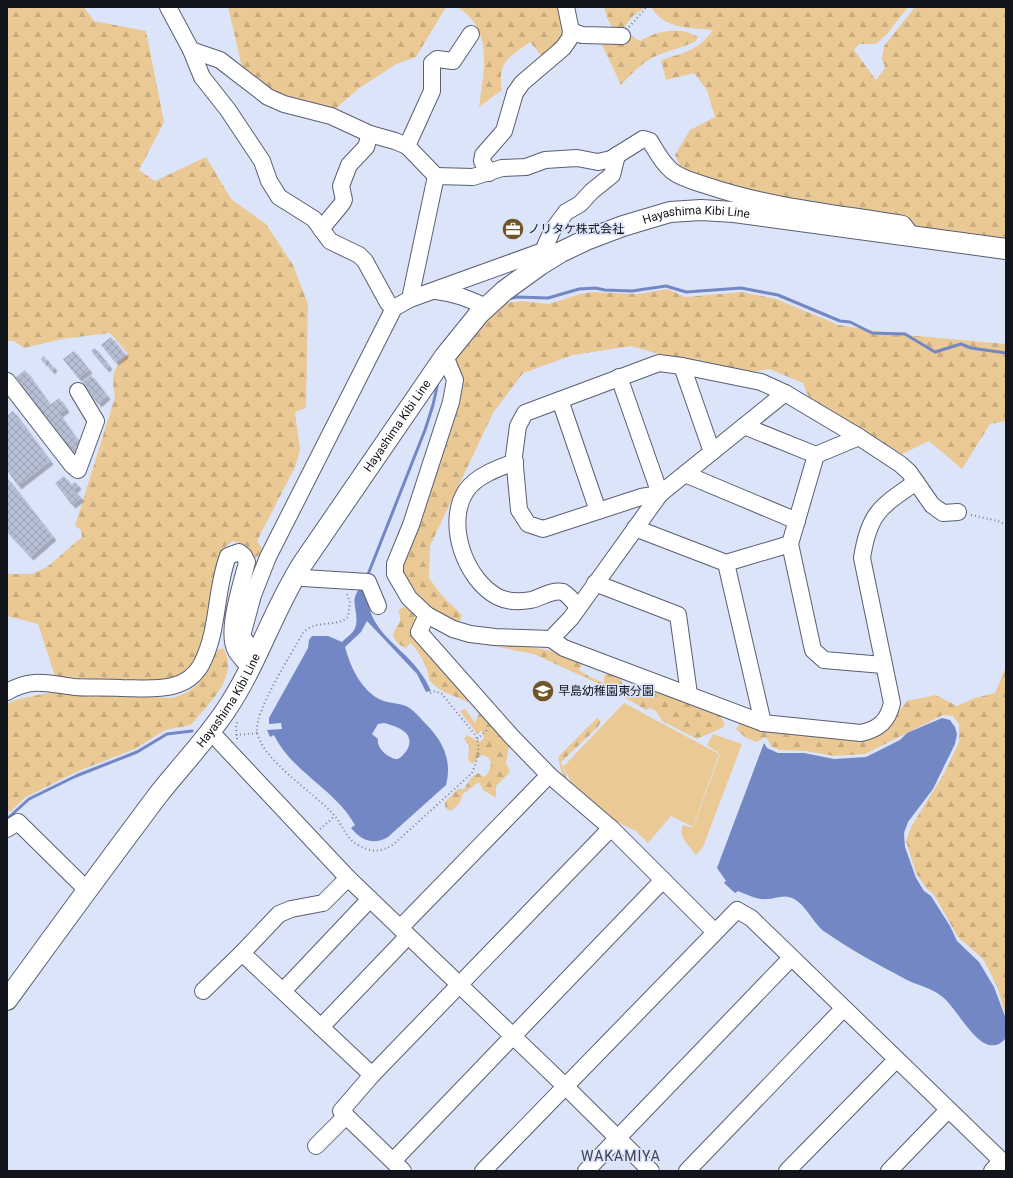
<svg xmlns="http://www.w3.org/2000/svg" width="1013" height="1178" viewBox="0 0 1013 1178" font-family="Roboto,'Noto Sans JP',sans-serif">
  <defs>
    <pattern id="forest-firs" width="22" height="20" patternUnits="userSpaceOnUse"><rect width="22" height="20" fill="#eac995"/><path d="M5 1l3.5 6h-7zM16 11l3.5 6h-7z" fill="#c8ac80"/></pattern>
    <pattern id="building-cross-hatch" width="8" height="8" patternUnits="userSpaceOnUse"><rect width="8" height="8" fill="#b6bed3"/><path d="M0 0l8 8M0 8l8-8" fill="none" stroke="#9ca2b5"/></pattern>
    <filter id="shadow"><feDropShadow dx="3.5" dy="3.5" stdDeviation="0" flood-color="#0004"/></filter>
  </defs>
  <rect width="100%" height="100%" fill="#dce4fa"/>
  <!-- grass -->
  <g fill="#eac995">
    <path d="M 624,703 L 719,754 L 693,827 L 671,816 L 648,843 L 636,831 L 605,816 L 572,784 L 563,767 Z"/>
    <path d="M 713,734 L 742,744 L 703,847 L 696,855 L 684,840 L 681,833 L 683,825 L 693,828 L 720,754 L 707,745 Z"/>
  </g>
  <!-- forest -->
  <g fill="url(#forest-firs)">
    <path d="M 7,7 L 84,7 L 94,21 L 146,31 L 164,122 L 139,170 L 155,181 L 206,157 L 231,199 L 266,224 L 293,265 L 308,304 L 306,408 L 295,412 L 300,450 L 295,467 L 257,541 L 264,552 L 255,558 C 249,550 244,543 233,541 L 226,546 L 219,556 L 217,583 L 198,657 L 186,675 L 162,684 L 55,676 L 38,624 L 7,616 L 7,574 L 32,574 L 47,567 L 82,537 L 81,530 L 75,526 L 115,397 C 111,375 112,370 128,354 L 110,333 L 62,339 L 24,348 L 14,341 L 7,341 Z"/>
    <path d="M 228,7 L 446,7 L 416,57 L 396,64 L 358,89 L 333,111 L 277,94 L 242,67 Z"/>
    <path d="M 457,7 L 563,7 L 566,35 L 544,59 L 530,42 C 509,57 497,62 502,90 L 479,107 C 484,71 494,28 457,7 Z"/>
    <path d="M 604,7 L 646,7 L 633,16 L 622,30 L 640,41 C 656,31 680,26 698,37 L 696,41 C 685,47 673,49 661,54 C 645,59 632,73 621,85 L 602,45 L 615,32 L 608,20 Z"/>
    <path d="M 650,7 L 908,7 L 887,34 L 876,44 L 859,44 L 854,50 L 876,80 L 885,68 L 882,58 L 884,46 L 915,7 L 1006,7 L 1006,244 L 755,195 L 682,170 L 675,155 L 690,130 L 715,117 L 707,90 L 694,73 L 666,80 L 661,60 C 684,53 699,50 713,30 C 691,28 664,29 652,8 Z"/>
    <path d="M 668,289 L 685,297 L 742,292 L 776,299 L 839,325 L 894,334 L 1006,344 L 1006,421 L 990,424 L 962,469 L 929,441 L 902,454 L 816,404 L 809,398 L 803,383 L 769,369 L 752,372 L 673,358 L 631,346 L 573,355 L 523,373 L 493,413 L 430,546 L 429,578 L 443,597 L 462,615 L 459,624 C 431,610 412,599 401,568 L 456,402 L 452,360 L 491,313 L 507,303 L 522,301 L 549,304 L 580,294 L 594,292 L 637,294 Z"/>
    <path d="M 404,607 C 423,617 412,625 416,642 L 470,697 L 468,702 C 454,696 438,691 429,680 C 430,670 418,651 411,643 L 406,648 C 399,645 396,642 393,636 C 396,623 404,625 398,610 Z"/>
    <path d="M 478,641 C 514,645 549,648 584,660 L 579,670 L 590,677 L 604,683 L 604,676 L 609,672 L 618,674 C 625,684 622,687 614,696 L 599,684 L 534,654 L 478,643 Z"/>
    <path d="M 223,648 C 241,676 207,705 191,725 L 165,730 L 135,749 L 76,772 L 26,797 L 10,812 L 7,809 L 7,704 L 15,700 L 52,692 L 172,698 C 201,690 203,677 213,652 Z"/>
    <path d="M 1006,667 L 1006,1017 L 997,986 L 983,959 L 958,937 L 934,895 L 926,888 L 916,873 L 906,841 L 911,827 L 943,775 L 959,742 L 959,724 L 953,716 L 943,715 L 865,754 L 834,756 L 806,751 L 779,750 L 771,746 L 766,737 L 756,742 L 745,737 L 736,729 L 741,722 L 771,732 L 771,728 L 819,734 L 889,724 L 907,701 L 936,695 L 957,706 L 975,698 L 995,693 Z"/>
    <path d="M 628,687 L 651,689 L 720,715 L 725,724 L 722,728 L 697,739 L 662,721 L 656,711 L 650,708 L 646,710 L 624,697 Z"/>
    <path d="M 465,709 L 475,723 L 480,711 L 508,738 L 509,746 L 506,763 L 510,772 L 496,786 L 496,798 L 483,790 L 479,782 L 463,794 L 459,804 L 451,811 L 445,808 L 445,802 L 458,789 L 464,789 L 471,778 L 478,773 L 484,777 C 492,770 495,757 481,755 L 472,764 L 468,760 L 469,745 L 464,739 L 467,735 L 480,742 L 484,738 L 482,730 L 477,734 L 460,711 Z"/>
    <path d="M 597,718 L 601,721 L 598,727 L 561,762 L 567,779 L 563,779 L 558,757 Z"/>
  </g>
  <!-- water -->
  <g fill="#7387c4" fill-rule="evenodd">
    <path d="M 363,585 L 367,587 C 365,639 413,647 431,691 L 426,692 L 417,674 L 367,621 L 361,632 L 345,647 C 350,665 358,684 374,696 C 385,704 396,702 406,706 C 412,709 418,715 422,720 C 441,738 453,758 446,785 L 388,837 C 373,846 361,840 351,828 L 355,825 C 335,789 292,772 274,735 L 270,737 L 267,730 L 282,729 L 281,723 L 269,724 L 269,718 L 308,648 L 309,640 L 312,636 L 328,636 L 342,642 C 347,637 355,632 356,625 C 359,608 347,600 363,585 ZM 384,723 C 396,726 415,732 408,748 C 406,752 402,757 398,759 C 389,759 376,748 378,739 L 372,734 L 378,724 Z"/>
    <path d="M 942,718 L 950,720 L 955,727 L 957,734 L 955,744 L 933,789 L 908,822 L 904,833 L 905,847 L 916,878 L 924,891 L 931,896 L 950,926 L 957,941 L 979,962 L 994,987 L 1006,1019 L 1006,1038 C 982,1066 958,1006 940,995 C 931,988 917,985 907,980 C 879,965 851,950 825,932 C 812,923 805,901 789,897 C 782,895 774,899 767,899 C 757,900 748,895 738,891 L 735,893 L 724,883 L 726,881 L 717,868 L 764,743 L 767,748 L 778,753 L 804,753 L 834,759 L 866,757 L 900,740 L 907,733 Z"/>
  </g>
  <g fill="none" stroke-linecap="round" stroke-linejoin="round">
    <!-- stream -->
    <g stroke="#7387c4" stroke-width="3">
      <path d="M 507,299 L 517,297 L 548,298 L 579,289 L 595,288 L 605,290 L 632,291 L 666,286 L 686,292 L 741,288 L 778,295 L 840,321 L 850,322 L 872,333 L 905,334 L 935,352 L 961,344 L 971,348 L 1006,353"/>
      <path d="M 367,577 L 425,430 L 433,405 L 438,382"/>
      <path d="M 7,819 L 29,799 L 76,776 L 137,752 L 167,734 L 192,731"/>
    </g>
  </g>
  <!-- building -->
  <g fill="url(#building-cross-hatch)" filter="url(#shadow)">
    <path d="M 111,337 L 125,355 L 115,362 L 101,345 Z"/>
    <path d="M 95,348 L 109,366 L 106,369 L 91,351 Z"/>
    <path d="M 74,351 L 89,370 L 78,378 L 63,359 Z"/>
    <path d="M 44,356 L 47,361 L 43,363 L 41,359 Z"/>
    <path d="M 51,364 L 54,368 L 51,371 L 48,366 Z"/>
    <path d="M 25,370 L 50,405 L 59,398 L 66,409 L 59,414 L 83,448 L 75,453 L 72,449 L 70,450 L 48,419 L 46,421 L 16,377 Z"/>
    <path d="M 91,375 L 107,396 L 98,404 L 82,382 Z"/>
    <path d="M 13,411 L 50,461 L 18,486 L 7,470 L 7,416 Z"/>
    <path d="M 64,476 L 71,485 L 75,482 L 78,486 L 74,490 L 81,498 L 72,505 L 55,483 Z"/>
    <path d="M 7,478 L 53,537 L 30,557 L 7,532 Z"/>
  </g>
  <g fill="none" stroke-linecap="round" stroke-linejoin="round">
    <!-- minor casing -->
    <g stroke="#595f72" stroke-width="18">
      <g id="minor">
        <path d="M 168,7 L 191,50 L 202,77 L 228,110 L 262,161 L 269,181 L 279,197 L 314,219 L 330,241 L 359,255 L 365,261 L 388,303 L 394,308"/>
        <path d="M 571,31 L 582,35 L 622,36"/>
        <path d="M 191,50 L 220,60 L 268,97 L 284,104 L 331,116 L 370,134 L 395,141 L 407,146"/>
        <path d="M 489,173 L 482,161 L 483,155 L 504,131 L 515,93 L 522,83 L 563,48 L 570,38 L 571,31 L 566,7"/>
        <path d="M 436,176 L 407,146 L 432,91 L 432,63 L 437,59 L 453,61 L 471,34"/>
        <path d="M 321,229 L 341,205 L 344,200 L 341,186 L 349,165 L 366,147 L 370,134"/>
        <path d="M 543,251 L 552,231 L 566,212 L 580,204 L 592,191 L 612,175 L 617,155"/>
        <path d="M 436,291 C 455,293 469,299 486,307"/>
        <path d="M 410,299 L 436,176 L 473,177 L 502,168 L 526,167 L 545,160 L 577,158 L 598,162 L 611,159 L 643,139 L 650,141 C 656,151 662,163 672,171 C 682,179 696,182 708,186 C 770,207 838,213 903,224 L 912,236"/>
        <path d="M 445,356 L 455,380 L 451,402 L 411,525 L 395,564 L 395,574 L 409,598 L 427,615 L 453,629 L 470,634 L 495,637 L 551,639 L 564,648 L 763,723 L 861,733 C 879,729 888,721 892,703 L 862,558 C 869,513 880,507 916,482"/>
        <path d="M 682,366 L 712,452"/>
        <path d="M 619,377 L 660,494"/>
        <path d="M 7,381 L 72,465 L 78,470 L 96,421 L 78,391"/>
        <path d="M 560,400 L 598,511"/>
        <path d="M 744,426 L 816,455"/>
        <path d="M 859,437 L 816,455 L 790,544 L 813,650 L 824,660 L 883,665"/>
        <path d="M 515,462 C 498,468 476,476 466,491 C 445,523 465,580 498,597 C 508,602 520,602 531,600 C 541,598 552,589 563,592 C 568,595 574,602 578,607"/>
        <path d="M 685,474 L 797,521"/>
        <path d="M 660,494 L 641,497 L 543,529 L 528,524 L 519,510 L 514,456 L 518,426 L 525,413 L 659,363 L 682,366 L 761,382 L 785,393 L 859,437 L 900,464 L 909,472 L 932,505 L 943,513 L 958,512"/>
        <path d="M 635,528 L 726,563 L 790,544"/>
        <path d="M 726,563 L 763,723"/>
        <path d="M 295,575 L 303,578 L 368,582 L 378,606"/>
        <path d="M 595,583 L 678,615 L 689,694"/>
        <path d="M 427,615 L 419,632 L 512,737 L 549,775 L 611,828 L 715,932"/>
        <path d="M 551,639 L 571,618 L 660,494 L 785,393"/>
        <path d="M 256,656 L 242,636 L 253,595 L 268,557 L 394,308 L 410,299 L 543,251 L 561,252"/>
        <path d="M 7,692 C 33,677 48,684 75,687 C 90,688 106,687 121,688 C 149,688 185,694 201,665 C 219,632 215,590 228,556 L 239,552 L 244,556 L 247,562 C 242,583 225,632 236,651 C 240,657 246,663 250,668"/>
        <path d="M 210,731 L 348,878 L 566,1087 L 651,1171"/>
        <path d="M 7,829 L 18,822 L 86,889"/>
        <path d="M 348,878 L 323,903 L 291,909 L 279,914 L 242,953 L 372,1075"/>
        <path d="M 400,928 L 549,775"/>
        <path d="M 203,991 L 242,953"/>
        <path d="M 283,991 L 370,899"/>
        <path d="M 321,1027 L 408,936"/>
        <path d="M 316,1146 L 346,1116"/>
        <path d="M 393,1161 L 663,880"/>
        <path d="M 403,1171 L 341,1111 L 372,1075 L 611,828"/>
        <path d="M 483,1171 L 737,910 L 751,918 L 1006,1165"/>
        <path d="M 586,1171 L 791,958"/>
        <path d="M 687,1171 L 843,1009"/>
        <path d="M 787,1171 L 896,1060"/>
        <path d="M 889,1171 L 948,1110"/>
        <path d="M 992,1171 L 1001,1161"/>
      </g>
    </g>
    <!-- major casing -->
    <g stroke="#595f72" stroke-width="22">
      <g id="major">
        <path id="s1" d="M 7,1000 C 57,931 107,863 158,795 C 180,767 206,740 226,710 C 257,664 273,610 303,563 L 445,356 L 479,314 L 504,291 L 540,265 L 561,252 L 586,240 L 623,226 L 670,212 L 701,210 L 734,212 L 1006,249"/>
      </g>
    </g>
    <!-- path -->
    <g stroke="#7b818f" stroke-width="2" stroke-dasharray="1 3" stroke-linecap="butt">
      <path d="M 629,27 L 647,7"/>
      <path d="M 971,515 L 998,521 L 1006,525"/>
      <path d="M 347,594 L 350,602 L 348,617 C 336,628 315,619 303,633 C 291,655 255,710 257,731 C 260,759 316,794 334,815 C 343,825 345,838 358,845 C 372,853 381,852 394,844 L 472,773 C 477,760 481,749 476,736 L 442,694 L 435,691 L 428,694"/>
      <path d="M 236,735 L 257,733"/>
      <path d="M 237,739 L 236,727 L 238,720"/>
      <path d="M 477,739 L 488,729"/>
      <path d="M 320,829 L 335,816"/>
    </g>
    <!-- minor -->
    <use href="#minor" stroke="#fff" stroke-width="16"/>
    <!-- major -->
    <use href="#major" stroke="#fff" stroke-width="20"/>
  </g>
  <!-- icons -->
  <defs>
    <g id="office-disc" transform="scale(1.15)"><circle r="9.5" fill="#705527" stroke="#dce4fa"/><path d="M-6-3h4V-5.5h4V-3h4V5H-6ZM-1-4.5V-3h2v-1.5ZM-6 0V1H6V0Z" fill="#fff"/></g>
    <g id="school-disc" transform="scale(1.15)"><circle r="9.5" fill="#705527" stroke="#dce4fa"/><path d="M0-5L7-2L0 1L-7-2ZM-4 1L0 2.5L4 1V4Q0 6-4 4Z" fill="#fff"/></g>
  </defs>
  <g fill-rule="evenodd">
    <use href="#office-disc" x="513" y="229"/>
    <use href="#school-disc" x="543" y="691"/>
  </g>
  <g text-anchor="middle" stroke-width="3.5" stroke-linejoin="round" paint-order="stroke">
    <!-- street labels -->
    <g font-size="12" fill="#13151c" stroke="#dce4fa">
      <text dy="4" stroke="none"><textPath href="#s1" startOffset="1080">Hayashima Kibi Line</textPath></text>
      <text dy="4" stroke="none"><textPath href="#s1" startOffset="696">Hayashima Kibi Line</textPath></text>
      <text dy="4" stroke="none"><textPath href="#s1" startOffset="373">Hayashima Kibi Line</textPath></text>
    </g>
    <!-- poi labels -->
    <g font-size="12" fill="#13151c" stroke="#dce4fa" text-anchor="start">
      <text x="528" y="233">ノリタケ株式会社</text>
      <text x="558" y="695">早島幼稚園東分園</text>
    </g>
    <!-- quarter labels -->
    <g font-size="14" letter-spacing="1" fill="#3b4152" stroke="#dce4fa">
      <text x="621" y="1161">WAKAMIYA</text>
    </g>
  </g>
  <!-- border -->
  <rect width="1013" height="1178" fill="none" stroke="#13151c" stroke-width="16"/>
</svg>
